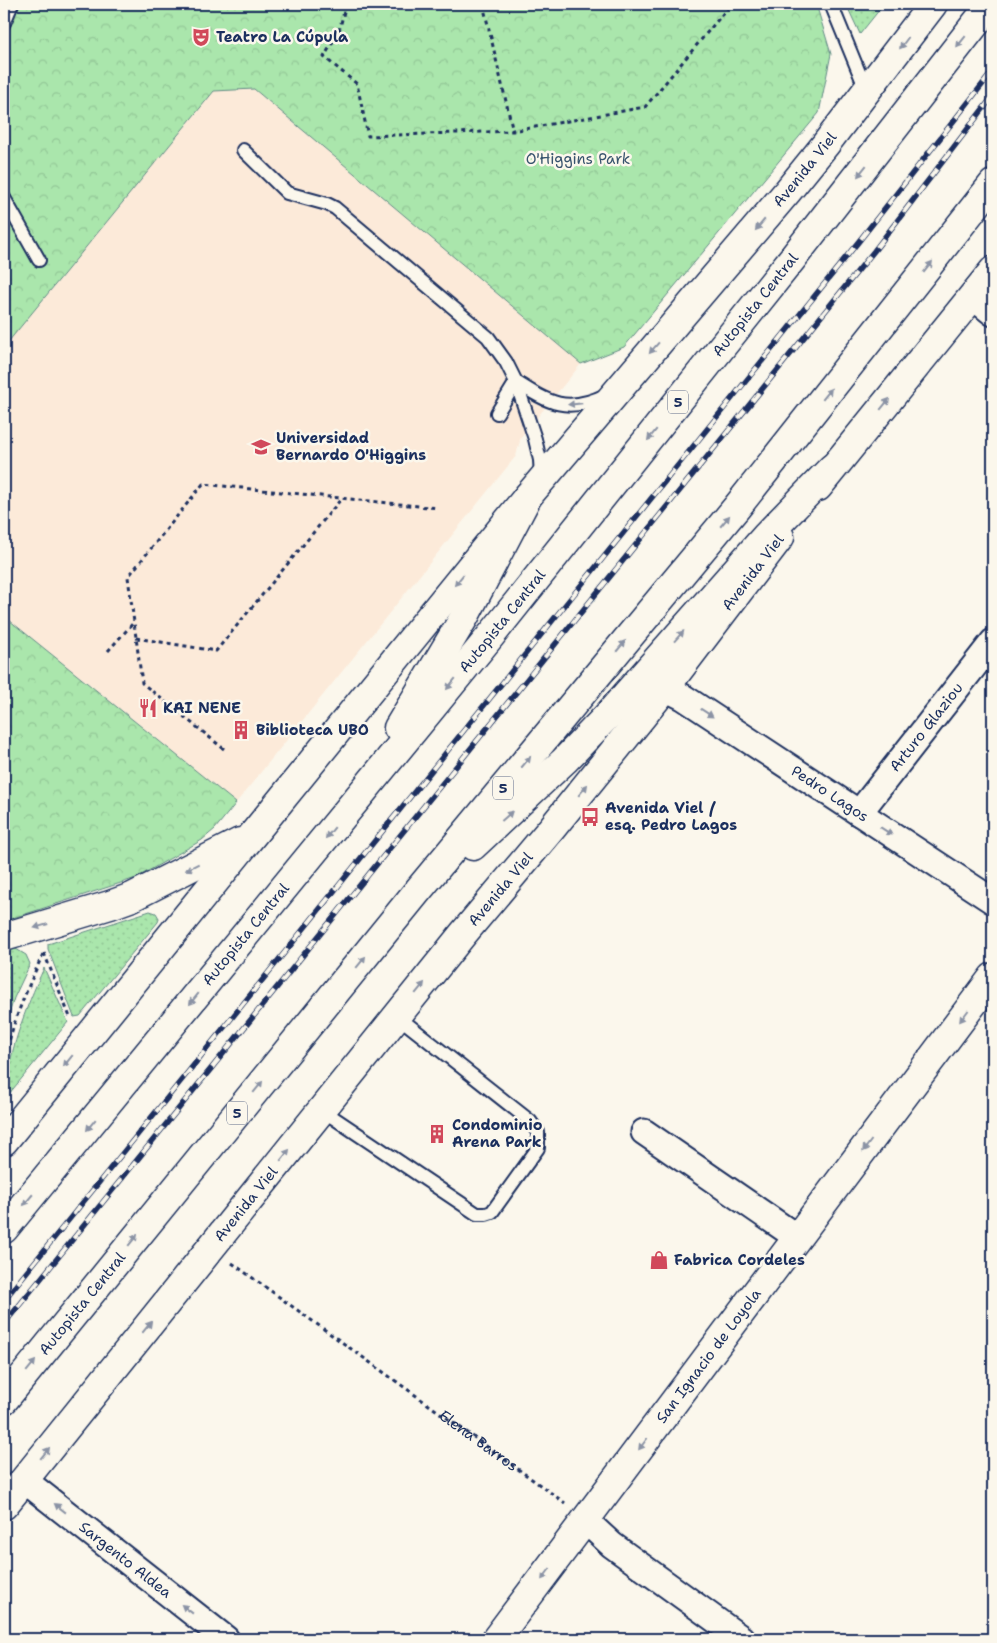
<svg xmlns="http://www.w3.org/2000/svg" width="997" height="1643" viewBox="0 0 997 1643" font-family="'Shantell Sans',sans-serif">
  <defs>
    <pattern id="grass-dots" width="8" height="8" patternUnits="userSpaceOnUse" patternTransform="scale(1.25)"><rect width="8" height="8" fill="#aae6ac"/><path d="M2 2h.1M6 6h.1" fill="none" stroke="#92c696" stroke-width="1.8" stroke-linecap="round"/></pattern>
    <pattern id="forest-crowns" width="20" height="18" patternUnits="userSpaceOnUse" patternTransform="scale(1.25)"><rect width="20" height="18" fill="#aae6ac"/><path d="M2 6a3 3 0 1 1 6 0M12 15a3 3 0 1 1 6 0" fill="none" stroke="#92c696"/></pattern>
  </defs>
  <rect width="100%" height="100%" fill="#fbf7ec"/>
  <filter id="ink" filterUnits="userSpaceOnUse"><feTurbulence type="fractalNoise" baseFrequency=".02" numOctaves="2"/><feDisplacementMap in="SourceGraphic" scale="10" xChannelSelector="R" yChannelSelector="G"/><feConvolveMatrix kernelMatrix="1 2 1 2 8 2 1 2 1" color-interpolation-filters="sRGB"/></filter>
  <g filter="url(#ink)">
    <!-- built -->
    <path fill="#fcead9" d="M 240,89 L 254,89 L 581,364 L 521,437 L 516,456 L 236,803 L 4,616 L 4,347 L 214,91 Z"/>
    <!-- grass -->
    <g fill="url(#grass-dots)" stroke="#628a85">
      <path d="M 846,4 L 884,4 L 860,34 Z"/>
      <path d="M 150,911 L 156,913 L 159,918 L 158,922 L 80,1016 L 74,1017 L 48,949 L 48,944 Z"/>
      <path d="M 16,949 L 26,955 L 30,964 L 14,998 L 4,1031 L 4,952 Z"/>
      <path d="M 44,968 L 68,1022 L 4,1100 C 8,1054 25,1009 44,968 Z"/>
    </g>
    <!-- forest -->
    <g fill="url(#forest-crowns)" stroke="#628a85">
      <path d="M 4,4 L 816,4 L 831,54 L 819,113 L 624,347 L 581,364 L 254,89 L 214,91 L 4,347 Z"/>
      <path d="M 4,616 L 236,803 L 215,829 L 202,840 L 136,878 L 4,921 Z"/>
    </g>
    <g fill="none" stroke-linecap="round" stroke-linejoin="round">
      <!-- service casing -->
      <g stroke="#1b2f5e" stroke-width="16">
        <g id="service">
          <path d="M 831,4 L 867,92"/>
          <path d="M 4,23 L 12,4"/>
          <path d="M 243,150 L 287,193 L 327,204 L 335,208 L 488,337 L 506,362 L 516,382 L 535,439 L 540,460 L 541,476"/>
          <path d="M 4,198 L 39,260"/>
          <path d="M 516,382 C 549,403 567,414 606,395"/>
          <path d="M 497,413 L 516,382"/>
          <path d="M 322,1110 L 477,1214 L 486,1214 L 492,1212 L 538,1148 L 538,1132 L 530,1121 L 397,1016"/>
        </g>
      </g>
      <!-- minor casing -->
      <g stroke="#1b2f5e" stroke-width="29">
        <g id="minor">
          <path d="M 973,297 L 993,313"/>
          <path id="s2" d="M 665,688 L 683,697 L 993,901"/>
          <path id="s3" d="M 859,813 L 993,642"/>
          <path d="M 644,1132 L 798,1238"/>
          <path id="s4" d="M 24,1480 L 226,1639"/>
          <path d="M 586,1521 L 612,1545 L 742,1639"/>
        </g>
      </g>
      <!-- tertiary casing -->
      <g stroke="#1b2f5e" stroke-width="31">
        <g id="tertiary">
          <path id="s5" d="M 496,1639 L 993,977"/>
        </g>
      </g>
      <!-- primary casing -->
      <g stroke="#1b2f5e" stroke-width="31">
        <g id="primary">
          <path d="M 818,487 L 993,271"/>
          <path d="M 4,937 L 110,905 L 132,897 L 240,842"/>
          <path id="s6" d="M 4,1141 L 528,496 L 787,192 L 825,145 L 933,4"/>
          <path id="s7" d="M 4,1505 L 463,934 L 552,828 L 665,688 L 780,537"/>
        </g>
      </g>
      <!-- motorway casing -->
      <g stroke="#1b2f5e" stroke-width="31">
        <g id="motorway">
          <path d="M 398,728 L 465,616 L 528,496"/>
          <path d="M 473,846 L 565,760 L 609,714 L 766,536 L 832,468"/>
          <path id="s8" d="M 4,1229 L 489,638 L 792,259 L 991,4"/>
          <path id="s9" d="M 4,1400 L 416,893 L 737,507 L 993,184"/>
        </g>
      </g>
      <!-- path -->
      <g stroke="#1b2f5e" stroke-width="3" stroke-dasharray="4 4" stroke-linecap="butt">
        <path d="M 346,4 L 339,31 L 324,57 L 357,84 L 368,136 L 513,131 L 645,107 L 731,4"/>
        <path d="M 483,4 L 513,131"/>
        <path d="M 136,638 L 216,651 L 341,499"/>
        <path d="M 108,651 L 134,622"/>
        <path d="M 224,749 L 142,683 L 128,577 L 203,484 L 438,508"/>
        <path d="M 44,953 L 70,1017"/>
        <path d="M 4,1063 C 11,1025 27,989 43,954"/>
        <path id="s1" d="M 232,1263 L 565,1503"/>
      </g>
      <!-- service -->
      <use href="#service" stroke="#fbf7ec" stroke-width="12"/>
      <!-- minor -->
      <use href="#minor" stroke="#fbf7ec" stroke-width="25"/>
      <!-- tertiary -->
      <use href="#tertiary" stroke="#fbf7ec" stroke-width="28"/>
      <!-- primary -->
      <use href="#primary" stroke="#fbf7ec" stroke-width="28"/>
      <!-- motorway -->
      <use href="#motorway" stroke="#fbf7ec" stroke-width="28"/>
      <!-- rail casing -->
      <g stroke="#1b2f5e" stroke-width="5.5">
        <g id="rail">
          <path d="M 4,1300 L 859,241 L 993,71"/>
          <path d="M 4,1324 L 874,251 L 993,96"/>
        </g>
      </g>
      <!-- rail -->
      <use href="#rail" stroke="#fbf7ec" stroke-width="4" stroke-dasharray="11" stroke-linecap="butt"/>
    </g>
    <!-- one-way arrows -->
    <defs><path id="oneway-solid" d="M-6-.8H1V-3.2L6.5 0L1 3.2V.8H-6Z" transform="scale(1.25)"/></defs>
    <g fill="#8b93a5">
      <use href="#oneway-solid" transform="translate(961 42) rotate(128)"/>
      <use href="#oneway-solid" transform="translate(904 43) rotate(127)"/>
      <use href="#oneway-solid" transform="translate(862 171) rotate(128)"/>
      <use href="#oneway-solid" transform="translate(760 225) rotate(130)"/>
      <use href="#oneway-solid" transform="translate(928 267) rotate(-52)"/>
      <use href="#oneway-solid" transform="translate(654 348) rotate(131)"/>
      <use href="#oneway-solid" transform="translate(827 394) rotate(-52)"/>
      <use href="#oneway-solid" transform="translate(575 404) rotate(174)"/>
      <use href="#oneway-solid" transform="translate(885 404) rotate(-51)"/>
      <use href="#oneway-solid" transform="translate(652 435) rotate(129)"/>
      <use href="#oneway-solid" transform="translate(725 521) rotate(-50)"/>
      <use href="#oneway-solid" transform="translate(459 580) rotate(129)"/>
      <use href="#oneway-solid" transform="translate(679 636) rotate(-48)"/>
      <use href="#oneway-solid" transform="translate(621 646) rotate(-50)"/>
      <use href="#oneway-solid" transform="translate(451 684) rotate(129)"/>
      <use href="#oneway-solid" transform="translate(707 713) rotate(33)"/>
      <use href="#oneway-solid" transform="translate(526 762) rotate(-50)"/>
      <use href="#oneway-solid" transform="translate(583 790) rotate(-51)"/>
      <use href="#oneway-solid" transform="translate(507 816) rotate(-42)"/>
      <use href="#oneway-solid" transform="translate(886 831) rotate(33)"/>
      <use href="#oneway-solid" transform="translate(330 833) rotate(129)"/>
      <use href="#oneway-solid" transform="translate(192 867) rotate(153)"/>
      <use href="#oneway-solid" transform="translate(41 926) rotate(164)"/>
      <use href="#oneway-solid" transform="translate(361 962) rotate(-51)"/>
      <use href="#oneway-solid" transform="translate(420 988) rotate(-51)"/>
      <use href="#oneway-solid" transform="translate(194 999) rotate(129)"/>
      <use href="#oneway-solid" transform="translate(964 1016) rotate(127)"/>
      <use href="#oneway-solid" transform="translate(68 1061) rotate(129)"/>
      <use href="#oneway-solid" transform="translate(258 1087) rotate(-51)"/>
      <use href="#oneway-solid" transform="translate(91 1125) rotate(129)"/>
      <use href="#oneway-solid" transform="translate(867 1146) rotate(127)"/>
      <use href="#oneway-solid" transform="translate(285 1155) rotate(-51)"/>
      <use href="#oneway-solid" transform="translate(28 1200) rotate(130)"/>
      <use href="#oneway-solid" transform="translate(133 1240) rotate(-51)"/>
      <use href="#oneway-solid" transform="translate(147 1327) rotate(-51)"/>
      <use href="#oneway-solid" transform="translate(31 1366) rotate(-51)"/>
      <use href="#oneway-solid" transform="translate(643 1444) rotate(127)"/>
      <use href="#oneway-solid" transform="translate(45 1453) rotate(-51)"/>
      <use href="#oneway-solid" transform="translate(60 1508) rotate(-142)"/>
      <use href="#oneway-solid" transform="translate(546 1574) rotate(127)"/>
      <use href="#oneway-solid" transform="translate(187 1609) rotate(-142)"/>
    </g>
  </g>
  <!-- icons -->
  <defs>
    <g id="theatre-bare" transform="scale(1.5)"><path d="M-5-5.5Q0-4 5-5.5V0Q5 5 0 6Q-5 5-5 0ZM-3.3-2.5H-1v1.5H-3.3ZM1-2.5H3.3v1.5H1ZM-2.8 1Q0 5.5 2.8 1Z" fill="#d1495b" stroke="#fbf7ec" stroke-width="2.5" paint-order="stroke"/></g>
    <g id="university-bare" transform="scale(1.5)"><path d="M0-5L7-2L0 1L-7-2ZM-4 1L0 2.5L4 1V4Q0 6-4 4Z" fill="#d1495b" stroke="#fbf7ec" stroke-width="2.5" paint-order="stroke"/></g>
    <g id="restaurant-bare" transform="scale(1.5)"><path d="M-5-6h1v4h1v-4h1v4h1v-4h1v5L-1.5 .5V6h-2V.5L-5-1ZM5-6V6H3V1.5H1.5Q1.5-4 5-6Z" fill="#d1495b" stroke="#fbf7ec" stroke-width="2.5" paint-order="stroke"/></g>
    <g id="building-bare" transform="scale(1.5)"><path d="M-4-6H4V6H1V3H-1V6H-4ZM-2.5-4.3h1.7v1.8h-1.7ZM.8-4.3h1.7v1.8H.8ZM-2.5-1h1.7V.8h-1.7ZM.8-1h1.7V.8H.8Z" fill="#d1495b" stroke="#fbf7ec" stroke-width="2.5" paint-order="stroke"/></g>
    <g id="bus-bare" transform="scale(1.5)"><path d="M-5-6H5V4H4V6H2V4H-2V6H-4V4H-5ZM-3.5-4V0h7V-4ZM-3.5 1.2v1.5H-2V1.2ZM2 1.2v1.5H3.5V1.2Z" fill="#d1495b" stroke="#fbf7ec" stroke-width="2.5" paint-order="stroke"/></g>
    <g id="shop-bare" transform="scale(1.5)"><path d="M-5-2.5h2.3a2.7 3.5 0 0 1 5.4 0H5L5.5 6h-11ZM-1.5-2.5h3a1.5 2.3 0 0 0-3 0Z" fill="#d1495b" stroke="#fbf7ec" stroke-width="2.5" paint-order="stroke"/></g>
  </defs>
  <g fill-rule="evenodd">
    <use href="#theatre-bare" x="201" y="37"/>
    <use href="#university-bare" x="261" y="447"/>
    <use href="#restaurant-bare" x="148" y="708"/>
    <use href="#building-bare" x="241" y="730"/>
    <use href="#bus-bare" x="590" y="817"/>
    <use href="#building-bare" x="437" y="1134"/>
    <use href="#shop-bare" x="659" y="1260"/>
  </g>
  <g text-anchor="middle" stroke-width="5" stroke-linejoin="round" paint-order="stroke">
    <!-- shield labels -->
    <g fill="#fbf7ec" stroke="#5e6b89" stroke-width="1">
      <rect x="668" y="390.5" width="20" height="23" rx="4"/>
      <rect x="493" y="776.5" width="20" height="23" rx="4"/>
      <rect x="227" y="1101.5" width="20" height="23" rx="4"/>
    </g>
    <g font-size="14" font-weight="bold" fill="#1b2f5e">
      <text x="678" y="407">5</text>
      <text x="503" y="793">5</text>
      <text x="237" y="1118">5</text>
    </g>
    <!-- poi labels -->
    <g font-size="15" font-weight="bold" fill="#1b2f5e" stroke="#fbf7ec" text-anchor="start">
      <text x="216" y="42">Teatro La Cúpula</text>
      <text x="276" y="443">Universidad<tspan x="276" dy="17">Bernardo O'Higgins</tspan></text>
      <text x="163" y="713">KAI NENE</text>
      <text x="256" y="735">Biblioteca UBO</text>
      <text x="605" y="813">Avenida Viel /<tspan x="605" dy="17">esq. Pedro Lagos</tspan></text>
      <text x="452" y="1130">Condominio<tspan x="452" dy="17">Arena Park</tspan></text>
      <text x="674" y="1265">Fabrica Cordeles</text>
    </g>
    <!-- park labels -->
    <g font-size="15" fill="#38546e" stroke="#fbf7ec">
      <text x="578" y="164">O'Higgins Park</text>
    </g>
    <!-- street labels -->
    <g font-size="15" fill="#1b2f5e" stroke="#fbf7ec">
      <text dy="5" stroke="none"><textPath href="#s6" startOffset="1259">Avenida Viel</textPath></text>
      <text dy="5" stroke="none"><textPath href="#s8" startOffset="1191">Autopista Central</textPath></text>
      <text dy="5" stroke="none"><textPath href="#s7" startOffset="1196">Avenida Viel</textPath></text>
      <text dy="5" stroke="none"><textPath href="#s8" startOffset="786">Autopista Central</textPath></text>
      <text dy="5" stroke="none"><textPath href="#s3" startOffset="109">Arturo Glaziou</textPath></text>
      <text dy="5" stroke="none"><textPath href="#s2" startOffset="196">Pedro Lagos</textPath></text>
      <text dy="5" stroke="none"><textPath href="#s7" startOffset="791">Avenida Viel</textPath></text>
      <text dy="5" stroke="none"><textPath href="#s8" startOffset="381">Autopista Central</textPath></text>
      <text dy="5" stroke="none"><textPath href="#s7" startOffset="386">Avenida Viel</textPath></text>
      <text dy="5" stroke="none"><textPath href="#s9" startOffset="124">Autopista Central</textPath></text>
      <text dy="5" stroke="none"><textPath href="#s5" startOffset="354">San Ignacio de Loyola</textPath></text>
      <text dy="5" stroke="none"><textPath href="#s1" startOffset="304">Elena Barros</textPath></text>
      <text dy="5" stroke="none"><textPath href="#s4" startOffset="129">Sargento Aldea</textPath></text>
    </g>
  </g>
  <!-- margin -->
  <rect width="997" height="1643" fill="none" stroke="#fbf7ec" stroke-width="20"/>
  <rect x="10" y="10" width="977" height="1623" fill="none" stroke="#1b2f5e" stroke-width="2" filter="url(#ink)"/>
</svg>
